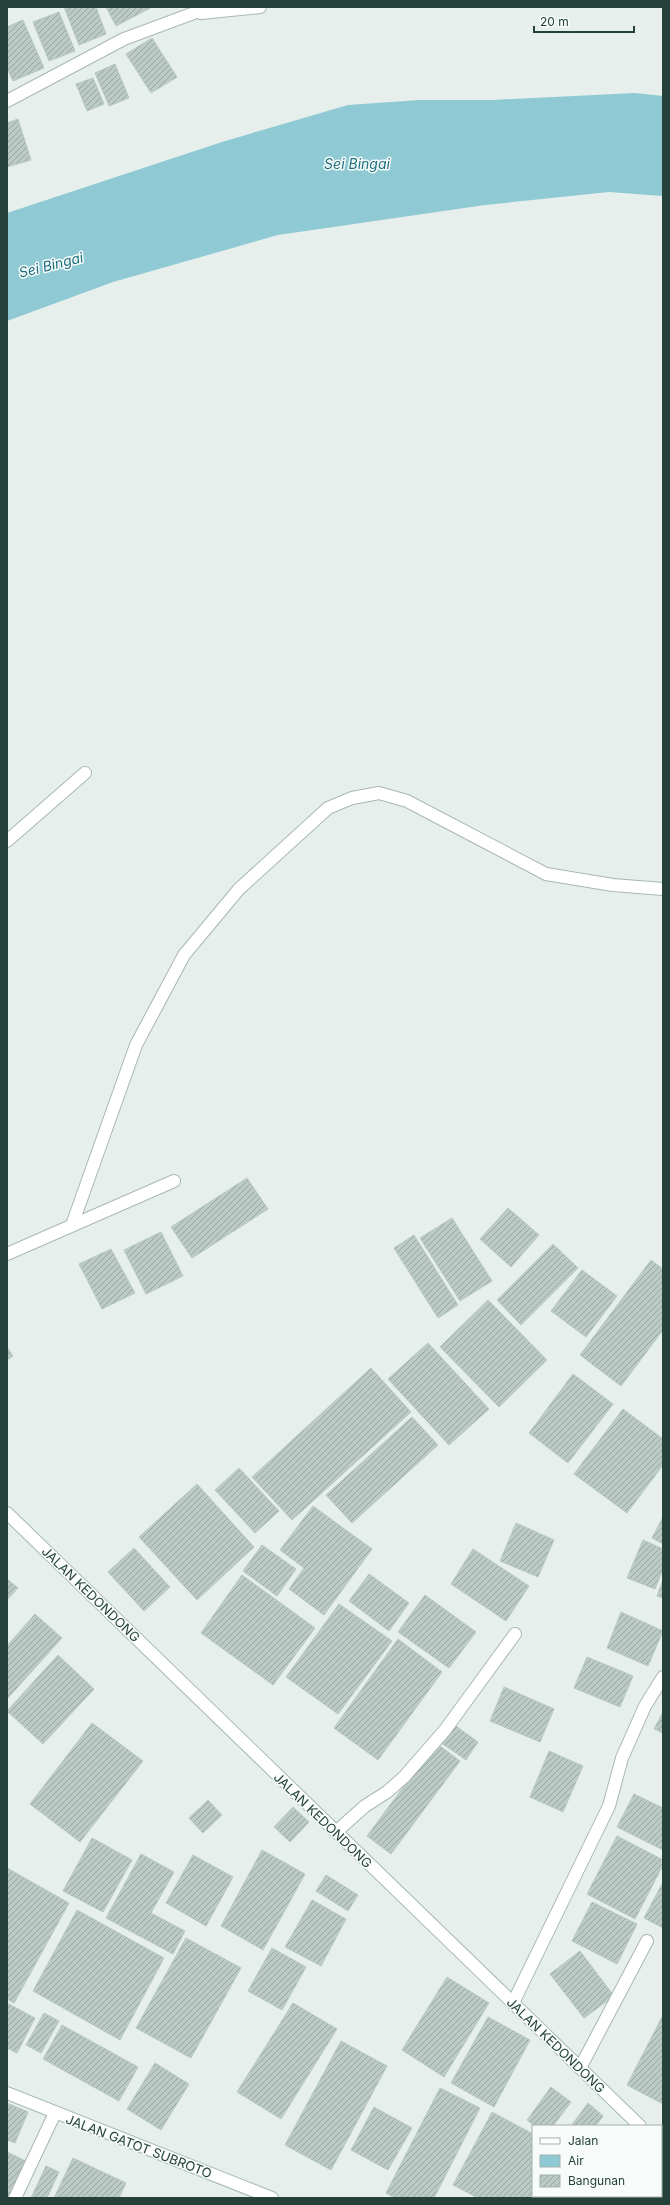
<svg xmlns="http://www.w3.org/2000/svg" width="670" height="2205" viewBox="0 0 670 2205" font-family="Inter,sans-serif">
  <defs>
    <pattern id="building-hatch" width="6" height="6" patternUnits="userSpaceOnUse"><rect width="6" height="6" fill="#bbcac4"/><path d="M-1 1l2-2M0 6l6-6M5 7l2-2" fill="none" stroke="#98a6a0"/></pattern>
  </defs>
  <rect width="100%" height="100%" fill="#e6efeb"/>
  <!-- water -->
  <path fill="#8ec9d4" d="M 635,93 L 663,96 L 663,196 L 609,192 L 485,205 L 278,235 L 113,282 L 7,321 L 7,213 L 222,142 L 348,105 L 420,100 L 492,100 Z"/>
  <!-- building -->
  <g fill="url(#building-hatch)" stroke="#b8c9c2">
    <path d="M 64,7 L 96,7 L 106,34 L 79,45 Z"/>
    <path d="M 106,7 L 152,7 L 116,26 Z"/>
    <path d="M 59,12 L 75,51 L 49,61 L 33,22 Z"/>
    <path d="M 23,20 L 44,68 L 13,81 L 7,68 L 7,27 Z"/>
    <path d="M 152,38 L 177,77 L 151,93 L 126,54 Z"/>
    <path d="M 115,64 L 129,98 L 109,106 L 95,73 Z"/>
    <path d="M 93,78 L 104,104 L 87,111 L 76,84 Z"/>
    <path d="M 18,119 L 31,160 L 7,167 L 7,123 Z"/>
    <path d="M 247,1178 L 268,1209 L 192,1258 L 171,1227 Z"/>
    <path d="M 508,1208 L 539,1235 L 511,1267 L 480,1239 Z"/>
    <path d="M 452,1218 L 492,1281 L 460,1301 L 420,1238 Z"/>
    <path d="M 161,1232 L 183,1276 L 146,1294 L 124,1250 Z"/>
    <path d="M 414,1235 L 458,1305 L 438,1318 L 394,1248 Z"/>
    <path d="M 553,1244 L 578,1268 L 521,1325 L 497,1300 Z"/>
    <path d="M 111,1249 L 135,1293 L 102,1309 L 79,1264 Z"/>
    <path d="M 651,1260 L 663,1269 L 663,1330 L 621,1386 L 580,1355 Z"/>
    <path d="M 582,1270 L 617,1296 L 586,1337 L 551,1311 Z"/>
    <path d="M 488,1300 L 547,1360 L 499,1407 L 440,1347 Z"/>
    <path d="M 428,1343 L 489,1409 L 449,1445 L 388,1379 Z"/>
    <path d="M 7,1347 L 13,1356 L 7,1360 Z"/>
    <path d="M 371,1368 L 411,1412 L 292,1520 L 252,1477 Z"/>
    <path d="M 573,1374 L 613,1404 L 568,1463 L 529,1433 Z"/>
    <path d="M 623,1409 L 663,1439 L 663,1465 L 627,1513 L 574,1474 Z"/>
    <path d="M 412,1417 L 438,1445 L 352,1523 L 326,1495 Z"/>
    <path d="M 239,1468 L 279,1511 L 255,1533 L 215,1490 Z"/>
    <path d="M 197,1484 L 254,1547 L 197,1600 L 139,1537 Z"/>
    <path d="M 313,1506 L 372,1549 L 324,1615 L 289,1589 L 304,1568 L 280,1550 Z"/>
    <path d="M 663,1517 L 663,1544 L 652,1538 Z"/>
    <path d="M 516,1523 L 554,1540 L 538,1577 L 500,1561 Z"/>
    <path d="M 643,1540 L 663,1549 L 663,1569 L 655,1589 L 627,1578 Z"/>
    <path d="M 262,1545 L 296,1569 L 277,1596 L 243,1571 Z"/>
    <path d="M 134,1548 L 170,1587 L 144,1611 L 108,1572 Z"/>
    <path d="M 473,1549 L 529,1586 L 506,1621 L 451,1584 Z"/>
    <path d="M 369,1574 L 409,1603 L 389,1631 L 349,1601 Z"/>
    <path d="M 242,1575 L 315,1628 L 273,1685 L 201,1633 Z"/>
    <path d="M 7,1579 L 18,1588 L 7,1600 Z"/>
    <path d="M 663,1580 L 663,1598 L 657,1596 Z"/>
    <path d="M 425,1595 L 476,1632 L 449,1668 L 398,1632 Z"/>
    <path d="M 339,1604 L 392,1641 L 338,1714 L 286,1677 Z"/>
    <path d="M 621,1612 L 663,1631 L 648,1666 L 607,1648 Z"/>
    <path d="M 35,1614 L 62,1638 L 7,1699 L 7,1646 Z"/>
    <path d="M 398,1639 L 442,1672 L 378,1760 L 334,1728 Z"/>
    <path d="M 58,1655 L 94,1689 L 43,1744 L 7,1711 Z"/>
    <path d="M 587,1657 L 633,1676 L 620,1707 L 574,1688 Z"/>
    <path d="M 504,1687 L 554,1709 L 540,1742 L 490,1721 Z"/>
    <path d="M 663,1712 L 663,1733 L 654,1729 Z"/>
    <path d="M 92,1723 L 143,1761 L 80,1842 L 30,1804 Z"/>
    <path d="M 453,1724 L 478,1742 L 466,1760 L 440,1742 Z"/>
    <path d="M 436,1743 L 460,1761 L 391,1854 L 367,1836 Z"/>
    <path d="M 549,1751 L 583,1766 L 563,1812 L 530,1797 Z"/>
    <path d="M 634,1794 L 663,1808 L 663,1850 L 617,1827 Z"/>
    <path d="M 208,1800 L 222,1815 L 203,1833 L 189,1818 Z"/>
    <path d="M 293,1807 L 309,1822 L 290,1842 L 274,1827 Z"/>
    <path d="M 617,1836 L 663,1860 L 663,1865 L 635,1919 L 587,1894 Z"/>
    <path d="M 92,1838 L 132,1860 L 103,1912 L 63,1891 Z"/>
    <path d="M 262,1850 L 305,1874 L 263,1950 L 221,1926 Z"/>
    <path d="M 141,1854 L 174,1872 L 151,1913 L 185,1931 L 173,1954 L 106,1918 Z"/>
    <path d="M 193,1855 L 233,1877 L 206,1926 L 166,1903 Z"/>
    <path d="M 7,1868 L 69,1903 L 14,2003 L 7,1999 Z"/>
    <path d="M 326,1875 L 358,1895 L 348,1911 L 316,1891 Z"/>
    <path d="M 663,1882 L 663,1928 L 644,1918 Z"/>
    <path d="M 312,1900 L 346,1919 L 321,1966 L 285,1947 Z"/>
    <path d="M 592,1902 L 637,1924 L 617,1964 L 572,1941 Z"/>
    <path d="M 77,1910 L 164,1958 L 120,2040 L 33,1991 Z"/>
    <path d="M 186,1938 L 241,1968 L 191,2058 L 136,2028 Z"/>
    <path d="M 272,1948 L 306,1967 L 282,2010 L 248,1991 Z"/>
    <path d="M 580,1951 L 614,1996 L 584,2018 L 550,1974 Z"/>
    <path d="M 447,1977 L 489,2003 L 444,2077 L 402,2050 Z"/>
    <path d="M 7,2003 L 35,2018 L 17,2053 L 7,2048 Z"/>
    <path d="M 293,2003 L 337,2029 L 281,2119 L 237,2092 Z"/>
    <path d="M 44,2013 L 59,2021 L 41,2053 L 26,2045 Z"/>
    <path d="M 663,2015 L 663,2104 L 627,2085 Z"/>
    <path d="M 488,2017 L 530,2040 L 494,2107 L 451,2083 Z"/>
    <path d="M 62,2025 L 138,2067 L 119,2101 L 43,2059 Z"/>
    <path d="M 341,2041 L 387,2066 L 331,2170 L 285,2145 Z"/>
    <path d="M 155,2063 L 189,2084 L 161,2130 L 127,2109 Z"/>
    <path d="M 551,2087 L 571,2102 L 553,2126 L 535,2126 L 527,2120 Z"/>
    <path d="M 440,2088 L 480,2108 L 434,2198 L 395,2198 L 386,2193 Z"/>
    <path d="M 7,2103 L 28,2112 L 15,2143 L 7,2140 Z"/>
    <path d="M 588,2103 L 603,2116 L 596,2126 L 571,2126 Z"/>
    <path d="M 374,2107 L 412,2128 L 388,2170 L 351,2150 Z"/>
    <path d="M 492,2112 L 533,2134 L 533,2196 L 557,2196 L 556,2198 L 478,2198 L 453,2185 Z"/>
    <path d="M 7,2152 L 28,2162 L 11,2198 L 7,2198 Z"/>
    <path d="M 73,2158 L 126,2183 L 119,2198 L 54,2198 Z"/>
    <path d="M 46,2166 L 59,2172 L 47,2198 L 31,2198 Z"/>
  </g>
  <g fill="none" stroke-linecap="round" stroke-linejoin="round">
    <!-- lane casing -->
    <g stroke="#a8b8b2" stroke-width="14">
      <g id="lane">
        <path d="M 7,841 L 85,773"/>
        <path d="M 580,2068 L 647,1941"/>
      </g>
    </g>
    <!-- street casing -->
    <g stroke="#a8b8b2" stroke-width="14">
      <g id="street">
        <path d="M 201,13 L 260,7"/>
        <path d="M 7,101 L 124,39 L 210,7"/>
        <path d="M 72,1225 L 136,1045 L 184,955 L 239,889 L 328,808 L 352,798 L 379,793 L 407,801 L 546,874 L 613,885 L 663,889"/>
        <path d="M 7,1254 L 174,1181"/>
        <path d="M 7,1513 L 640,2126"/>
        <path d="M 336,1832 L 365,1806 L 387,1792 L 404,1777 L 445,1730 L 515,1634"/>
        <path d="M 513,2003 L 609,1806 L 622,1758 L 645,1706 L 663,1677"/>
        <path d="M 661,2146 L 663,2147"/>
        <path d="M 15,2198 L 55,2113"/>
      </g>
    </g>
    <!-- secondary casing -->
    <g stroke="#a4bbb3" stroke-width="14">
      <path id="secondary" d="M 7,2093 L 272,2198"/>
    </g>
    <!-- lane -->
    <use href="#lane" stroke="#fff" stroke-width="12"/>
    <!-- street -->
    <use href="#street" stroke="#fff" stroke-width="12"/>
    <!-- secondary -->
    <use href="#secondary" stroke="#fff" stroke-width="12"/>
  </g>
  <g text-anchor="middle" stroke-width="3" stroke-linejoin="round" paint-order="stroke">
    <!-- street labels -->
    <g font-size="13" fill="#24423a" stroke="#f7fbf9">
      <text transform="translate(91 1594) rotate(44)" y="5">JALAN KEDONDONG</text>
      <text transform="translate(323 1820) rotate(44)" y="5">JALAN KEDONDONG</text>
      <text transform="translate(556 2045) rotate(44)" y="5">JALAN KEDONDONG</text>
      <text transform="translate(139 2146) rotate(21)" y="5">JALAN GATOT SUBROTO</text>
    </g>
    <!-- water labels -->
    <g font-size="14" font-style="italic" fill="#1c6f80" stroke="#f7fbf9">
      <text x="357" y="169">Sei Bingai</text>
      <text transform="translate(51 265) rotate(-14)" y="5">Sei Bingai</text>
    </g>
  </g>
  <!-- border -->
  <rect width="670" height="2205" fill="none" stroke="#24423a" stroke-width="16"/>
  <!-- legend -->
  <rect x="532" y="2125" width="130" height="72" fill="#f7fbf9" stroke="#a3b1ad"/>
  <rect x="540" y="2138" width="20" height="6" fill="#ffffff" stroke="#a3b1ad"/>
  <text x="568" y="2145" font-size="12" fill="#24423a">Jalan</text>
  <rect x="540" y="2155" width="20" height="12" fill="#8ec9d4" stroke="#a3b1ad"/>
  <text x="568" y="2165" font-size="12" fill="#24423a">Air</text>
  <rect x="540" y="2175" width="20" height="12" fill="url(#building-hatch)" stroke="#a3b1ad"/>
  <text x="568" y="2185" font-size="12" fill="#24423a">Bangunan</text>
  <!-- scale -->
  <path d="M534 26v6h100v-6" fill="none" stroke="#24423a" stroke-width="2"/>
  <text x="540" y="26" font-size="12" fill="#24423a" stroke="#f7fbf9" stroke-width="3" paint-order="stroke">20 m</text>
</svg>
